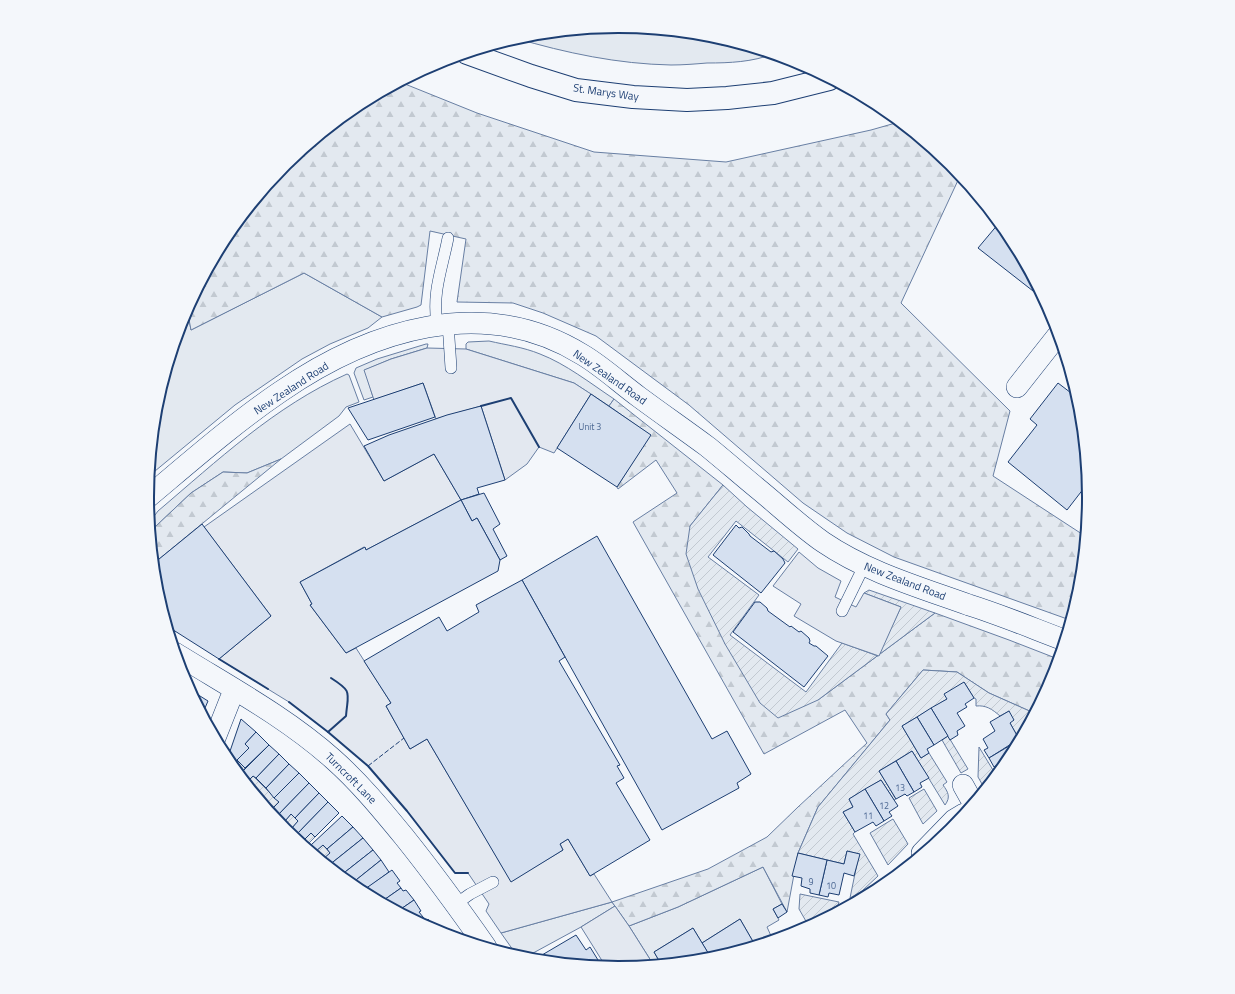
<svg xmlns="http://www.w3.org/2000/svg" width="1235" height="994" viewBox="0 0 1235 994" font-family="'Titillium Web',sans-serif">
  <defs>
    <pattern id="forest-firs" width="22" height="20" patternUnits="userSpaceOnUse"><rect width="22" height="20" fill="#e3e9f0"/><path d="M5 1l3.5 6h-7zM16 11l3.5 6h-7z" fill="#c2c9d1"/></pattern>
    <pattern id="garden-furrows" width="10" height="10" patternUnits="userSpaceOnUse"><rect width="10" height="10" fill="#e3e9f0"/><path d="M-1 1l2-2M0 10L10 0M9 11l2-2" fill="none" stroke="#c2c9d1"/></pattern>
  </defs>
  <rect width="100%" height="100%" fill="#f4f7fb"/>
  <g fill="#e3e9f0" stroke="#687fa3">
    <path d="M618,26L710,35L714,36L721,45L730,41L773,54C752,62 730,63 707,63C695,64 683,65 671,65C618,64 566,53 515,38L530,35L541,40L550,33Z"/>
    <polygon points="304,273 382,317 368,328 330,344 302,359 235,405 149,476 156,405 182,317 187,309 191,330"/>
    <path d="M489,341C506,345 523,347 540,354C566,364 590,383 614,399L609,406L574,383L466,349V344L468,342Z"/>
    <polygon points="426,344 428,344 427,348 391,359 365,370 373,397 364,400 354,373 356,368 377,359"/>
    <path d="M347,374L349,375L359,402L346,407L339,416L281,459L247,473L223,472L191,493L155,527L150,534L149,523L158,511C217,461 275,406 347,374Z"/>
    <polygon points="763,867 782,904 773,909 779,920 767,927 772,938 766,942 755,945 740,919 702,943 693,928 654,952 661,964 653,964 629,926 678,907"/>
    <polygon points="612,902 615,906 581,927 524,958 518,957 501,933"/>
  </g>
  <g fill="url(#forest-firs)" stroke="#687fa3">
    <polygon points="400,82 477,113 594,152 726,162 871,130 899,122 951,164 960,176 901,303 1010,411 993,476 1085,536 1079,589 1070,620 894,557 847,533 803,503 689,405 596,336 543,313 513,303 457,302 466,239 430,231 421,305 417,307 382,317 304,273 191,330 187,309 226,235 285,164 356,105"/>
    <polygon points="614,399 723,485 690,526 725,644 818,700 935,613 1009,640 1058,659 1053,677 1034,713 989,693 957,672 923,670 886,714 890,720 818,807 798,853 787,912 763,867 678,907 629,926 612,902 708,869 767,837 798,807 867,743 845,710 764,754 633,522 677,493 656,460 618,489 617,487 650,435 609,406"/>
    <polygon points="281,459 153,564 150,534 155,527 191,493 223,472 247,473"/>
  </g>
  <g fill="url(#garden-furrows)" stroke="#687fa3">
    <polygon points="723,485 747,507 798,549 788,562 736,521 708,557 759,595 730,635 806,692 842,643 878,656 901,607 864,593 869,590 935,613 818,700 778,718 760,703 725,644 698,589 686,554 690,526"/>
    <path d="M923,670L957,672L989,693L1034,713L1019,739L1010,723L1009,711L1000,716C992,709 986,705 976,706V699L974,698L964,682L947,699L902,726L921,758L929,753L947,782L943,785C948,792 951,797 945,805L912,751L879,771L896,799L894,800L881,780L849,799L853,807L843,812L855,832L853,834L878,876L862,891L850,898L859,854L847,851L844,864L798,853L818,807L890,720L886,714Z"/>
    <polygon points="948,736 968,769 961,773 942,740"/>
    <polygon points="979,747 996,775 982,784 978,777"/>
    <polygon points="237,760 245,768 239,775 232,766"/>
    <polygon points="253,776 279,802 272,809 285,821 291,814 298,821 292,828 304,840 311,833 315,837 305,847 284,830 244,780 246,783"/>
    <polygon points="924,789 937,811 923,824 909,798"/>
    <polygon points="893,819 908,844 888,865 870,833"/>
    <polygon points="311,845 316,851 323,845 330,853 328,866 307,849"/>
    <polygon points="800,894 839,902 838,905 807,923 799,909"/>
  </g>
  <g fill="#e3e8f0" stroke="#687fa3">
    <polygon points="427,348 466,349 574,383 591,394 554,453 539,447 527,464 505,480 481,406 436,419 423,383 374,400 364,370 391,359"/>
    <polygon points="350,424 384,481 434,454 461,500 366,550 364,547 300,582 312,604 310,605 346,653 356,648 391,703 386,706 410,749 427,739 511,881 563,850 560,844 568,839 590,876 594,874 612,902 501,933 486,911 489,904 468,873 455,873 407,811 368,766 328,732 289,702 219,659 271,616 204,527"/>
    <polygon points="799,552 818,568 841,581 835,597 856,607 864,593 901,607 879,656 836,641 794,616 801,604 773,586"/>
    <polygon points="615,906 629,926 653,964 617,968 606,967 581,927"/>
  </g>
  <g fill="#d5e0f0" stroke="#1d3f73">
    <polygon points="999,223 1009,236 1042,298 978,248"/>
    <polygon points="423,383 435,417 368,440 348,408"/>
    <polygon points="1058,383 1075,396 1076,394 1079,405 1088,491 1084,488 1067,510 1008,462 1037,425 1030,419"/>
    <polygon points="591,394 651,435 617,487 557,448"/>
    <polygon points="481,406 505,480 477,488 479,494 461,500 434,454 384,481 364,446 389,435 447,415"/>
    <polygon points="484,493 500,524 493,529 507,556 500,560 477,518 472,521 461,500"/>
    <polygon points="461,500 472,521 477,518 500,560 498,571 346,653 310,605 312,604 300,582 365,547 366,550"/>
    <polygon points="202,524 271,616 219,659 167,626 156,589 153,564"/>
    <polygon points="736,525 739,528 742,527 749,534 750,536 771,552 774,551 783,559 785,563 761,593 713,555"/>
    <polygon points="597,536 712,739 727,731 751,774 737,783 739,788 662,830 522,580"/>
    <polygon points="522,580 565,657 559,661 620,765 617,766 624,778 616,783 650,840 590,876 568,839 560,844 563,850 511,882 427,739 410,749 386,706 391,703 364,661 439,617 447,631 479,612 476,605"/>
    <polygon points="755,602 760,602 767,608 768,611 790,627 791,626 799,632 801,631 809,638 810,641 809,643 814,646 816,646 828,656 804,687 733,632"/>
    <polygon points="964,682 974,698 965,704 967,707 957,713 965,726 957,731 958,735 950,740 931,708 947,699 944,694"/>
    <polygon points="192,691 208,701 202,715 191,693"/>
    <polygon points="931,708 948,736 934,745 917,717"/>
    <polygon points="1009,711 1014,720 1010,723 1019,739 989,758 984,750 988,748 983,739 995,731 990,722"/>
    <polygon points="917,717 934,745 927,749 929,753 921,758 902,726"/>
    <polygon points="241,719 256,732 245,744 249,748 232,766 227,760"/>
    <polygon points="256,732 269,745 245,768 237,760 249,748 245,744"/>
    <polygon points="1019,740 1009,759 1000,770 997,765 994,767 989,758"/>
    <polygon points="269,745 279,754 256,778 253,776 246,783 239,775"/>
    <polygon points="912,751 929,778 920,783 922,787 914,792 896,761"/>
    <polygon points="279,754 289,764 266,788 256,778"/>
    <polygon points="896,761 914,792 907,796 905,794 896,799 879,771"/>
    <polygon points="289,764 299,773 274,798 266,788"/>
    <polygon points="299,773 309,783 278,815 272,809 279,802 274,798"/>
    <polygon points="881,780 898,806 889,812 892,816 884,821 865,789"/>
    <polygon points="309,783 319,793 295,818 291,814 285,821 278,815"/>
    <polygon points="865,789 884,821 876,826 873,822 855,832 843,812 853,807 849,799"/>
    <polygon points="319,793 328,802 298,833 292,828 298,821 295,818"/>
    <polygon points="328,802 339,813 315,837 311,833 304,840 298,833"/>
    <polygon points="342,816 353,827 327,849 323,845 316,851 311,845"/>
    <polygon points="353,827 363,838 328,866 323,859 330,853 327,849"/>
    <polygon points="363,838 373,850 340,876 329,867 328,866"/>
    <polygon points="373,850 381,860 351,884 340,876"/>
    <polygon points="847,851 860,854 854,876 844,873 839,895 829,893 828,897 819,895 827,860 844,864"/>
    <polygon points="798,853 827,860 819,895 810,893 810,889 801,886 802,878 792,876"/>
    <polygon points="381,860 389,872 362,892 359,888 357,889 351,884"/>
    <polygon points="392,870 400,881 397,883 401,888 381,902 371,897 365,889"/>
    <polygon points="401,888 403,891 406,890 414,900 398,911 381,902"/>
    <polygon points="414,900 421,911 419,912 423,917 417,921 398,911"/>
    <polygon points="782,904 787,912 778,918 773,909"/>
    <polygon points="423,917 426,921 428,919 434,929 433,930 417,921"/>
    <polygon points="740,919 755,945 711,958 702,943"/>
    <polygon points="693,928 710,956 705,959 661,964 654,952"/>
    <polygon points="576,935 586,950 590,947 598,960 594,963 595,966 546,961 542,955"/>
  </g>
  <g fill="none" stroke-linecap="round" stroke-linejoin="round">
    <g stroke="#1d3f73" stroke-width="12">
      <g id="lane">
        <polyline points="448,323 451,368"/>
        <path d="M437,324C432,292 442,269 448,238"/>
        <polyline points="842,611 864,566"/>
        <polyline points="456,904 470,894 493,882"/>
      </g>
    </g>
    <g stroke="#1d3f73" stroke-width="22">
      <g id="street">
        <polyline points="1017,387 1058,335"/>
        <path d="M147,498C190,462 233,424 280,392C370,330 483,293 583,355C603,367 620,383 639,397C662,414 685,430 708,447C724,460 740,474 757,488C778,505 800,526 823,542C867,572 919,587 969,605C1001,615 1032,628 1064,640"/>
        <path d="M175,653C228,686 286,717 333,759C360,783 382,810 405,838C433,873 460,910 486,947"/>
        <polyline points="215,738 230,700 235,690"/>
        <polyline points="963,785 973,803"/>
        <polyline points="922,853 954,820 964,814"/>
      </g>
    </g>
    <g stroke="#1d3f73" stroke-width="24">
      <polyline id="primary" points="467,53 531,76 576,90 633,97 687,100 727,98 773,93 829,79"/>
    </g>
    <use href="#lane" stroke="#f4f7fb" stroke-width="11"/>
    <use href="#street" stroke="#f4f7fb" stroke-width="21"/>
    <use href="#primary" stroke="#f4f7fb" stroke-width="22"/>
    <polyline stroke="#1d3f73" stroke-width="1" stroke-dasharray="5 2" stroke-linecap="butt" points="368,766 404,738"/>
    <g stroke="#1d3f73" stroke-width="2">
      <polyline points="481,406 511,398 539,447"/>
      <polyline points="219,659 268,689"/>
      <polyline points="289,702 328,732 368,766 407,811 455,873 468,873"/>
      <path d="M328,732L346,716C348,692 353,692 331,678"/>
    </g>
  </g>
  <g text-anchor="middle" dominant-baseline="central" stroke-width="3" stroke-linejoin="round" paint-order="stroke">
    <g font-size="9" fill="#4b6792">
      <text x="590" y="426">Unit 3</text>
      <text x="900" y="787">13</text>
      <text x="884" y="805">12</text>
      <text x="868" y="815">11</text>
      <text x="811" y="881">9</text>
      <text x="831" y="885">10</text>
    </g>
    <g font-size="11" fill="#1d3f73" stroke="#f4f7fb">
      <text transform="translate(606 92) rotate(8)">St. Marys Way</text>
      <text transform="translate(610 377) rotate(35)">New Zealand Road</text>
      <text transform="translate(291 388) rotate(-33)">New Zealand Road</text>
      <text transform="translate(905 581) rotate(21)">New Zealand Road</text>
      <text transform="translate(351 778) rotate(45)">Turncroft Lane</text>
    </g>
  </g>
  <path d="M0 0H1235V994H0ZM154 497a464 464 0 1 1 928 0a464 464 0 1 1-928 0Z" fill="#f4f7fb" fill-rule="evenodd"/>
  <path fill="none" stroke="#1d3f73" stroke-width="2" d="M154 497a464 464 0 1 1 928 0a464 464 0 1 1-928 0Z"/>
</svg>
